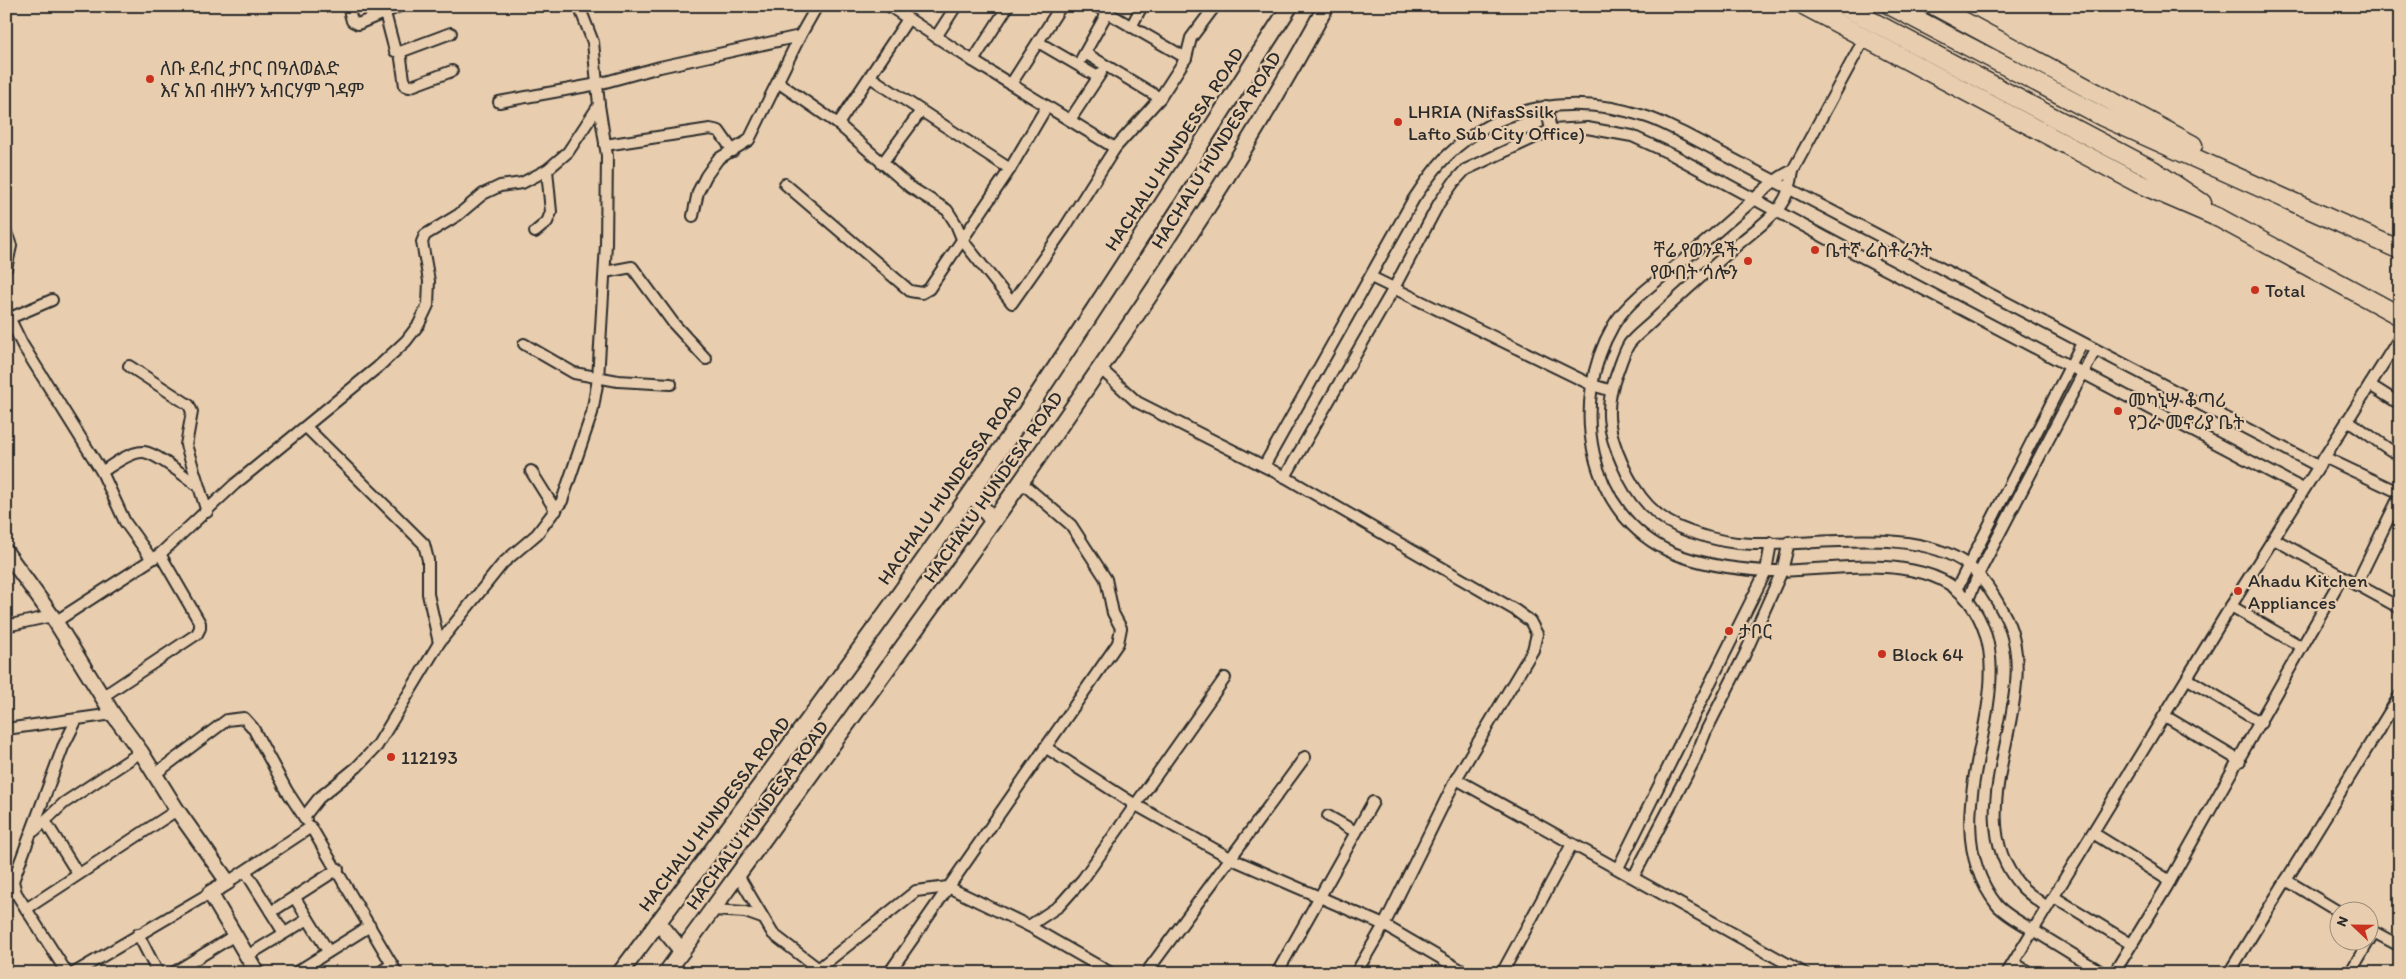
<svg xmlns="http://www.w3.org/2000/svg" width="2406" height="979" viewBox="0 0 2406 979" font-family="Itim,'Noto Sans Ethiopic',sans-serif">
  <rect width="100%" height="100%" fill="#e8ceaf"/>
  <filter id="ink" filterUnits="userSpaceOnUse"><feTurbulence type="fractalNoise" baseFrequency=".02" numOctaves="2"/><feDisplacementMap in="SourceGraphic" scale="10" xChannelSelector="R" yChannelSelector="G"/><feConvolveMatrix kernelMatrix="1 2 1 2 8 2 1 2 1" color-interpolation-filters="sRGB"/></filter>
  <g filter="url(#ink)">
    <g fill="none" stroke-linecap="round" stroke-linejoin="round">
      <g stroke="#2b2b2b" stroke-width="14">
        <g id="street">
          <polyline points="348,6 352,21 358,24 400,6"/>
          <polyline points="889,6 973,61 1115,148"/>
          <polyline points="1096,6 1186,58"/>
          <polyline points="385,13 395,51 400,52 451,33"/>
          <polyline points="1131,27 1142,6"/>
          <polyline points="936,37 956,6"/>
          <path d="M1864,39L1793,170C1789,208 1769,218 1742,241C1712,267 1682,293 1653,321C1646,328 1635,336 1629,344C1623,354 1620,366 1616,376C1604,408 1608,432 1622,463C1636,496 1656,521 1691,532C1711,539 1732,544 1753,544C1815,546 1917,525 1969,566C1983,577 1995,597 2003,612C2051,695 1952,809 2021,886C2028,894 2039,901 2047,907"/>
          <polyline points="1038,42 1098,77"/>
          <polyline points="400,52 405,86 409,87 452,71"/>
          <polyline points="1085,53 1160,98"/>
          <polyline points="1082,58 1107,13"/>
          <polyline points="973,61 1008,6"/>
          <polyline points="870,77 1010,169"/>
          <polyline points="779,83 838,124 910,187 947,210 956,224 963,241 1012,303 1064,229 1115,148 1160,98 1186,58 1191,38 1215,6"/>
          <polyline points="1011,84 1061,6"/>
          <polyline points="499,102 598,84 660,67 800,36"/>
          <polyline points="1546,106 1551,130"/>
          <polyline points="1070,120 1101,73"/>
          <polyline points="838,124 908,19"/>
          <polyline points="605,145 710,129 719,131 733,151"/>
          <polyline points="882,164 921,111"/>
          <path d="M1793,170C1776,178 1766,188 1753,200C1734,217 1715,233 1696,250C1671,271 1628,299 1613,326C1569,402 1586,515 1673,553C1702,565 1734,569 1765,571C1823,573 1927,547 1969,602C2035,688 1922,808 1997,905C2006,915 2021,923 2033,930C2056,944 2079,958 2103,973"/>
          <polyline points="785,184 910,291 922,293 929,289 1010,169 1047,106"/>
          <polyline points="693,216 698,192 706,176 718,159 749,140 800,36 817,6"/>
          <polyline points="6,232 11,246 6,269"/>
          <polyline points="535,232 547,222 551,212 547,170"/>
          <polyline points="605,272 632,267 674,324 706,359"/>
          <polyline points="1371,277 1592,385 1609,390"/>
          <polyline points="6,311 22,344 102,472"/>
          <polyline points="10,318 52,300"/>
          <polyline points="524,344 574,373 618,381 671,384"/>
          <polyline points="129,366 189,405 192,412 186,445 207,512"/>
          <polyline points="1101,369 1137,402 1285,477 1515,610 1530,621 1537,634 1533,650 1456,779 1384,925 1356,973"/>
          <polyline points="2370,385 2400,404"/>
          <path d="M2347,420C2366,431 2380,445 2400,456"/>
          <polyline points="306,427 424,544 428,560 428,594 439,643"/>
          <polyline points="2326,458 2400,493"/>
          <path d="M1264,466L1413,200C1424,184 1434,168 1448,155C1502,103 1575,94 1644,116C1658,120 1670,127 1683,133L2318,466"/>
          <polyline points="531,471 556,511"/>
          <polyline points="1285,477 1394,288 1439,203 1454,182 1465,170 1551,130 1587,128 1632,136 1673,155 1828,239 2303,489"/>
          <polyline points="2274,539 2400,608"/>
          <path d="M151,558L125,522L102,472C112,465 131,451 144,452C158,454 184,476 197,485"/>
          <polyline points="2356,585 2400,495"/>
          <polyline points="1956,590 2082,343"/>
          <polyline points="1968,600 1978,575 2095,350"/>
          <polyline points="55,622 160,554 235,484 378,367 406,341 419,324 428,305 429,281 422,242 425,235 458,215 483,194 500,186 522,183 547,170 568,152 599,105"/>
          <polyline points="6,626 52,616"/>
          <polyline points="2302,647 2342,577"/>
          <polyline points="2188,679 2261,723"/>
          <polyline points="102,697 197,634 200,628 200,623 160,554"/>
          <polyline points="2165,716 2240,761"/>
          <polyline points="6,729 113,714"/>
          <polyline points="1045,747 1134,804 1232,859 1384,925 1466,973"/>
          <polyline points="155,774 227,720 244,718 253,728 287,791 306,820"/>
          <polyline points="1456,779 1804,973"/>
          <polyline points="1328,816 1356,832"/>
          <polyline points="304,817 319,798 357,767 377,746 439,643 503,563 537,534 562,501 592,413 598,379 606,244 607,156 599,105 593,42 579,6"/>
          <polyline points="45,821 78,874"/>
          <polyline points="34,831 64,803 141,752"/>
          <polyline points="2093,833 2170,881"/>
          <polyline points="1618,868 1766,571 1771,543"/>
          <polyline points="246,872 284,933"/>
          <polyline points="738,875 773,934 824,973"/>
          <polyline points="1634,876 1694,761 1706,731 1744,656 1782,571 1789,542"/>
          <polyline points="2286,880 2339,912"/>
          <polyline points="228,882 311,827 397,973"/>
          <polyline points="2054,897 2131,944"/>
          <polyline points="295,898 328,951"/>
          <polyline points="26,909 177,810"/>
          <polyline points="713,910 745,912 762,918"/>
          <polyline points="271,912 338,869"/>
          <polyline points="1029,926 1059,906 1083,879 1225,678"/>
          <polyline points="2370,930 2400,946"/>
          <polyline points="138,934 158,973"/>
          <polyline points="247,956 308,919"/>
          <polyline points="2014,963 2030,973"/>
          <polyline points="67,973 16,893 13,881 63,747 77,719"/>
          <polyline points="74,973 210,893"/>
          <polyline points="173,973 235,935"/>
          <polyline points="295,973 370,926"/>
          <polyline points="379,973 392,964"/>
          <polyline points="813,973 916,891 948,887 1029,926 1111,973"/>
          <polyline points="889,973 1118,643 1121,628 1113,613 1106,579 1071,525 1021,482"/>
          <polyline points="1146,973 1305,757"/>
          <polyline points="1277,973 1373,802"/>
          <polyline points="1502,973 1572,844"/>
          <polyline points="2007,973 2231,606 2400,337"/>
          <polyline points="2114,973 2166,888 2302,647 2231,606"/>
          <polyline points="2229,973 2400,695"/>
          <polyline points="2350,973 2374,932"/>
        </g>
      </g>
      <g stroke="#2b2b2b" stroke-width="18">
        <polyline id="secondary" points="6,552 52,616 113,714 141,752 177,810 228,882 210,893 257,973"/>
      </g>
      <g stroke="#2b2b2b" stroke-width="19">
        <g id="primary">
          <polyline points="971,493 993,521"/>
          <polyline points="658,922 682,951"/>
          <path d="M620,973C740,814 859,654 972,491C1082,332 1185,168 1290,6"/>
          <path d="M666,973C784,811 902,650 1018,486C1127,331 1236,174 1326,6"/>
        </g>
      </g>
      <g stroke="#2b2b2b" stroke-width="21">
        <g id="highway">
          <polyline points="1805,6 2138,183 2219,218 2400,316"/>
          <polyline points="1843,6 2153,170 2202,203"/>
          <polyline points="1891,6 2103,117 2400,250"/>
          <polyline points="1935,6 2193,145"/>
        </g>
      </g>
      <use href="#street" stroke="#e8ceaf" stroke-width="10"/>
      <use href="#secondary" stroke="#e8ceaf" stroke-width="14"/>
      <use href="#primary" stroke="#e8ceaf" stroke-width="15"/>
      <use href="#highway" stroke="#e8ceaf" stroke-width="18"/>
    </g>
  </g>
  <g fill="#c8321e" stroke="#e8ceaf" stroke-width="2">
    <circle cx="150" cy="79" r="5"/>
    <circle cx="1398" cy="122" r="5"/>
    <circle cx="1815" cy="250" r="5"/>
    <circle cx="1748" cy="261" r="5"/>
    <circle cx="2255" cy="290" r="5"/>
    <circle cx="2118" cy="411" r="5"/>
    <circle cx="2238" cy="591" r="5"/>
    <circle cx="1729" cy="631" r="5"/>
    <circle cx="1882" cy="654" r="5"/>
    <circle cx="391" cy="757" r="5"/>
  </g>
  <g text-anchor="middle" dominant-baseline="central" stroke-width="4.5" stroke-linejoin="round" paint-order="stroke">
    <g font-size="19" fill="#2b2b2b" stroke="#e8ceaf" text-anchor="start">
      <text x="160" y="68">ለቡ ደብረ ታቦር በዓለወልድ<tspan x="160" dy="22">እና አበ ብዙሃን አብርሃም ገዳም</tspan></text>
      <text x="1408" y="111">LHRIA (NifasSsilk<tspan x="1408" dy="22">Lafto Sub City Office)</tspan></text>
      <text x="1738" y="250" text-anchor="end">ቸሬ የወንዳች<tspan x="1738" dy="22">የውበት ሳሎን</tspan></text>
      <text x="1825" y="250">ቤተኛ ሬስቶራንት</text>
      <text x="2265" y="290">Total</text>
      <text x="2128" y="400">መካኒሣ ቆጣሪ<tspan x="2128" dy="22">የጋራ መኖሪያ ቤት</tspan></text>
      <text x="2248" y="580">Ahadu Kitchen<tspan x="2248" dy="22">Appliances</tspan></text>
      <text x="1739" y="631">ታቦር</text>
      <text x="1892" y="654">Block 64</text>
      <text x="401" y="757">112193</text>
    </g>
    <g font-size="19" fill="#2b2b2b" stroke="#e8ceaf">
      <text transform="translate(1174 149) rotate(-57)">HACHALU HUNDESSA ROAD</text>
      <text transform="translate(1216 150) rotate(-58)">HACHALU HUNDESA ROAD</text>
      <text transform="translate(950 485) rotate(-55)">HACHALU HUNDESSA ROAD</text>
      <text transform="translate(993 487) rotate(-55)">HACHALU HUNDESA ROAD</text>
      <text transform="translate(714 814) rotate(-53)">HACHALU HUNDESSA ROAD</text>
      <text transform="translate(757 815) rotate(-54)">HACHALU HUNDESA ROAD</text>
    </g>
  </g>
  <rect width="2406" height="979" fill="none" stroke="#e8ceaf" stroke-width="25"/>
  <rect x="12" y="12" width="2381" height="954" fill="none" stroke="#2b2b2b" stroke-width="2" filter="url(#ink)"/>
  <g transform="translate(2354 926) rotate(292)"><circle r="24" fill="#e8ceaf" stroke="#9c8d7a"/>
  <path d="M0-4L9 19L0 12L-9 19Z" fill="#c8321e"/>
  <text y="-8" font-size="14" font-weight="bold" text-anchor="middle" fill="#2b2b2b">N</text>
  </g>
</svg>
